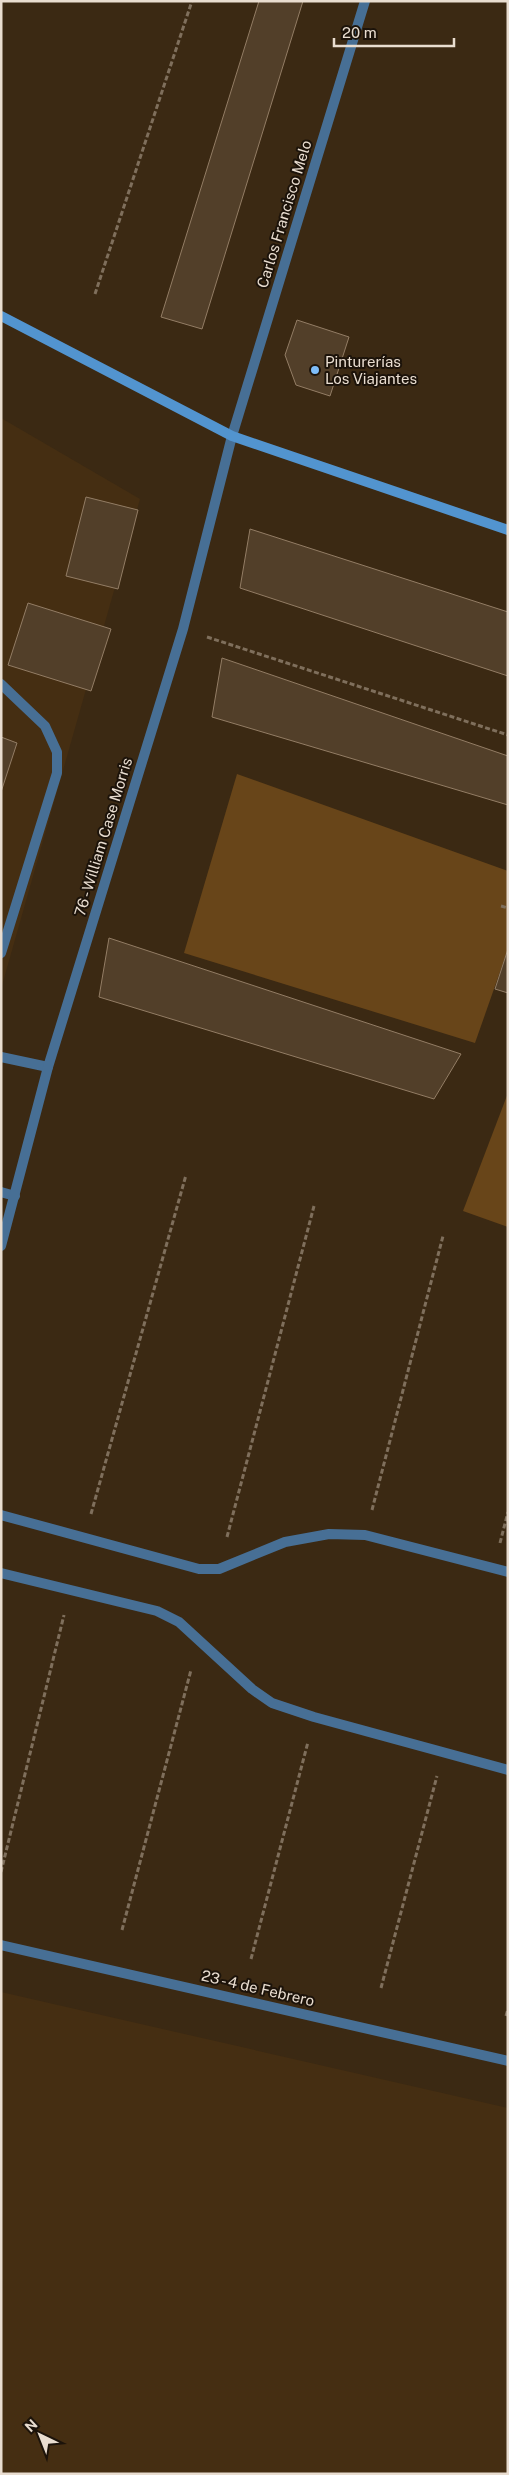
<svg xmlns="http://www.w3.org/2000/svg" width="509" height="2475" viewBox="0 0 509 2475" font-family="'Public Sans',sans-serif">
  <rect width="100%" height="100%" fill="#3b2913"/>
  <g fill="#452e12">
    <polygon points="1,418 140,499 1,989"/>
    <polygon points="1,1992 508,2108 508,2474 1,2474"/>
  </g>
  <g fill="#684519">
    <polygon points="237,774 508,871 508,949 475,1043 184,953"/>
    <polygon points="508,1093 508,1227 463,1211"/>
  </g>
  <g fill="#523f29" stroke="#937d65">
    <polygon points="259,1 303,1 202,329 161,317"/>
    <polygon points="297,320 349,337 330,396 296,385 285,355"/>
    <polygon points="86,497 138,510 118,589 66,576"/>
    <polygon points="250,529 508,612 508,676 240,588"/>
    <polygon points="28,603 111,629 91,691 8,665"/>
    <polygon points="222,658 508,756 508,805 212,717"/>
    <polygon points="1,737 17,743 1,792"/>
    <polygon points="109,938 461,1054 434,1099 99,997"/>
    <polygon points="508,949 508,993 495,989"/>
  </g>
  <g fill="none" stroke-linecap="round" stroke-linejoin="round">
    <g stroke="#7f6f5c" stroke-width="3" stroke-dasharray="5 2.5" stroke-linecap="butt">
      <polyline points="95,294 192,1"/>
      <polyline points="207,637 508,735"/>
      <polyline points="501,906 508,908"/>
      <polyline points="372,1510 443,1236"/>
      <polyline points="91,1514 186,1175"/>
      <polyline points="227,1537 314,1206"/>
      <polyline points="500,1543 508,1512"/>
      <polyline points="1,1872 64,1615"/>
      <polyline points="122,1930 191,1670"/>
      <polyline points="251,1959 308,1742"/>
      <polyline points="381,1988 437,1776"/>
      <polyline points="506,2016 508,2009"/>
    </g>
    <g stroke="#476f95" stroke-width="10">
      <polyline points="1,684 45,726 57,752 57,773 1,953"/>
      <polyline points="1,1057 48,1067"/>
    </g>
    <g stroke="#476f95" stroke-width="10">
      <polyline points="1,1192 15,1196"/>
      <polyline points="1,1246 48,1067 183,629 232,436"/>
      <polyline points="1,1515 199,1569 219,1569 285,1542 329,1534 365,1535 508,1572"/>
      <polyline points="1,1573 157,1611 179,1622 252,1689 272,1703 314,1717 508,1770"/>
      <polyline points="1,1945 508,2061"/>
    </g>
    <polyline stroke="#476f95" stroke-width="10" points="232,436 365,1"/>
    <polyline stroke="#5294cf" stroke-width="10" points="1,316 232,436 508,530"/>
  </g>
  <circle fill="#7ebdf9" stroke="#1c130a" stroke-width="2" cx="315" cy="370" r="5"/>
  <g text-anchor="middle" dominant-baseline="central" stroke-width="4" stroke-linejoin="round" paint-order="stroke">
    <g font-size="15" fill="#e9ddd0" stroke="#1c130a">
      <text transform="translate(284 214) rotate(-73)">Carlos Francisco Melo</text>
      <text transform="translate(103 837) rotate(-73)">76 - William Case Morris</text>
      <text transform="translate(258 1988) rotate(13)">23 - 4 de Febrero</text>
    </g>
    <g font-size="15" fill="#e9ddd0" stroke="#1c130a" text-anchor="start">
      <text x="325" y="361">Pinturerías<tspan x="325" dy="17">Los Viajantes</tspan></text>
    </g>
  </g>
  <rect width="509" height="2475" fill="none" stroke="#e9ddd0" stroke-width="5"/>
  <g transform="translate(40 2435) rotate(317)" stroke="#1c130a" stroke-width="4" paint-order="stroke">
  <path d="M0-4L9 19L0 12L-9 19Z" fill="#e9ddd0"/>
  <text y="-8" font-size="14" font-weight="bold" text-anchor="middle" fill="#e9ddd0">N</text>
  </g>
  <path d="M334 38v8h120v-8" fill="none" stroke="#e9ddd0" stroke-width="2.5"/>
  <text x="342" y="38" font-size="15" fill="#e9ddd0" stroke="#1c130a" stroke-width="4" paint-order="stroke">20 m</text>
</svg>
